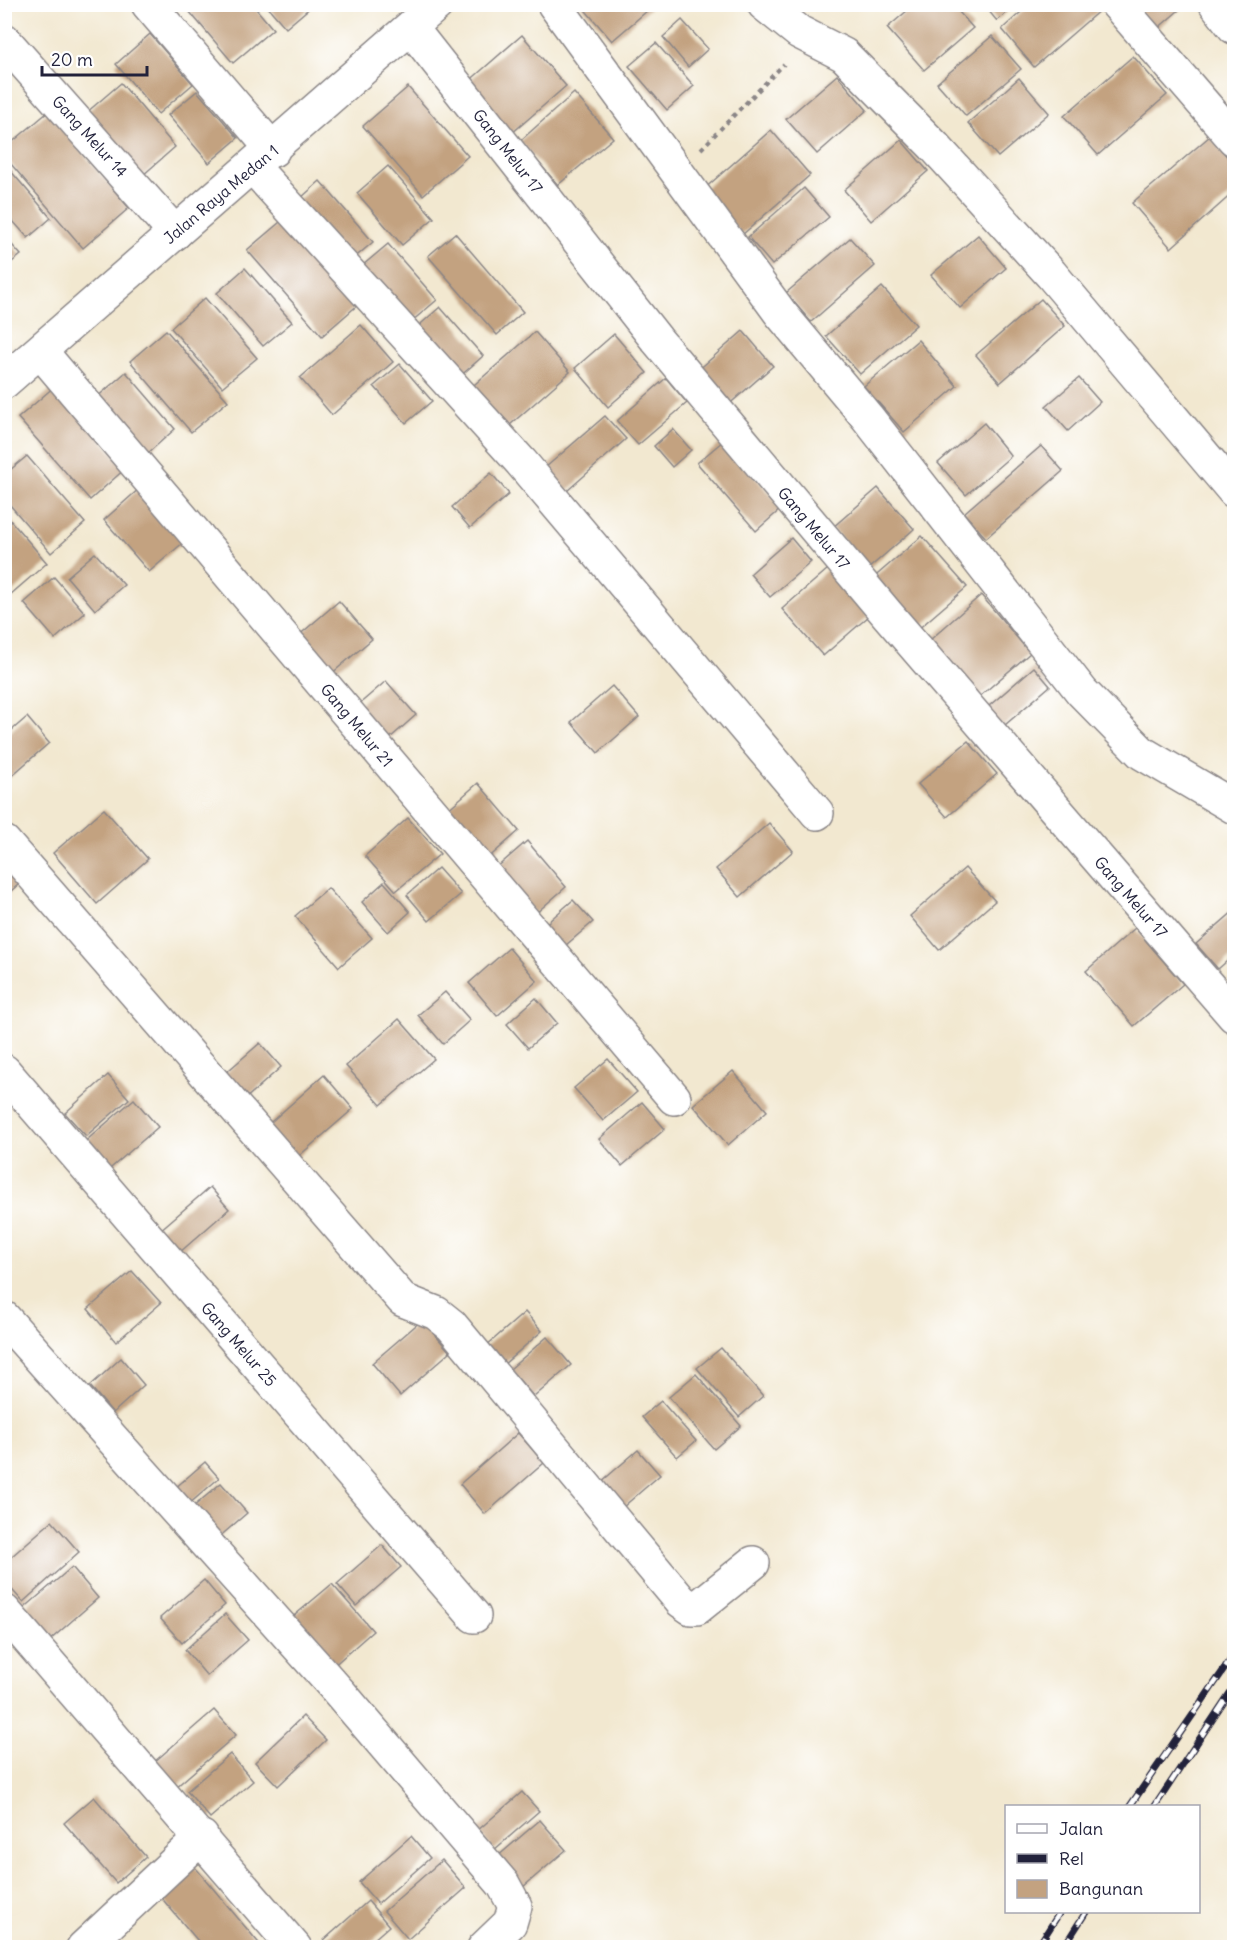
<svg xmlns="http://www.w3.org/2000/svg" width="1239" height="1952" viewBox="0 0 1239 1952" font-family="Delius,sans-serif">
  <rect width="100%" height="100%" fill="#fff"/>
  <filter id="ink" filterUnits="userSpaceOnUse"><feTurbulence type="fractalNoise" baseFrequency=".0167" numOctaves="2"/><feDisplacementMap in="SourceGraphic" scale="12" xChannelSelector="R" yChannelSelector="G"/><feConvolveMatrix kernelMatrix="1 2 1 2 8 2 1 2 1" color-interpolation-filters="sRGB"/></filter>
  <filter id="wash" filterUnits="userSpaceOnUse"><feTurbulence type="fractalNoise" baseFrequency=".008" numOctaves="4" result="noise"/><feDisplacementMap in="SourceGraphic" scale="24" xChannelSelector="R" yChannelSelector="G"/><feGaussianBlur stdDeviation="1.35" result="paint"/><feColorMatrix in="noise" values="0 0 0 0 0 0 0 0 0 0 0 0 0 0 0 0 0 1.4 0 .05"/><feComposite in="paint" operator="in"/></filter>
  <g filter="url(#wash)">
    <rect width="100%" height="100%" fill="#f2e8d0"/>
    <g id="blocks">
      <g fill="#c3a280">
        <polygon points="183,4 252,4 273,29 233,63"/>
        <polygon points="580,4 655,4 612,41"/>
        <polygon points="915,4 952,4 973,28 924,70 887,28"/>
        <polygon points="983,4 1016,4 997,21"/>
        <polygon points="1030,4 1095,4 1100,10 1034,67 1002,29"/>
        <polygon points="1133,4 1186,4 1156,30"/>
        <polygon points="266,5 313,5 286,28"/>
        <polygon points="682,20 708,49 688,67 663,37"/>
        <polygon points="150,34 193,84 158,114 116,64"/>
        <polygon points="522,35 566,86 511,134 467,83"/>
        <polygon points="992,36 1021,69 966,116 937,83"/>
        <polygon points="656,43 694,86 667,110 629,66"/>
        <polygon points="1133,56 1167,95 1098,155 1064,116"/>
        <polygon points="837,75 867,110 817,154 786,119"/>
        <polygon points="1019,78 1049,113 998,157 968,123"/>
        <polygon points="121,83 175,147 134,183 79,119"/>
        <polygon points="408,87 468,156 423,195 363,126"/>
        <polygon points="197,91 238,138 209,163 168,115"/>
        <polygon points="574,93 613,138 558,185 520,141"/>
        <polygon points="48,112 129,208 83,248 4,156 4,149"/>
        <polygon points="771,130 810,175 742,235 703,190"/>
        <polygon points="1210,136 1234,165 1234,192 1171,248 1132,203"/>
        <polygon points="901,140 928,171 871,221 844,190"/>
        <polygon points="388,166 434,218 402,245 357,193"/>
        <polygon points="9,169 51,218 28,238 4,211 4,173"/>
        <polygon points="320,181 373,242 345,266 292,206"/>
        <polygon points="804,188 829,217 772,265 748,237"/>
        <polygon points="286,217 360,303 322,336 247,250"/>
        <polygon points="455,233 523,312 497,335 428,256"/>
        <polygon points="978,235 1006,268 960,308 931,275"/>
        <polygon points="4,236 21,255 4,268"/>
        <polygon points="850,238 875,266 811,322 786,293"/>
        <polygon points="388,244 437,300 405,327 356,271"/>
        <polygon points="245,268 292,322 263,346 217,293"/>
        <polygon points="882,287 916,325 860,374 826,336"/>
        <polygon points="205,298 257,358 222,387 171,328"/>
        <polygon points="1041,299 1065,326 1000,383 976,355"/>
        <polygon points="440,307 483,356 457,379 414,330"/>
        <polygon points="361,325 393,362 332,415 300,378"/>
        <polygon points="166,330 228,401 191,432 130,361"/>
        <polygon points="743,331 773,366 726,407 696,372"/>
        <polygon points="535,332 570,372 502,432 467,391"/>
        <polygon points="614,334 647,373 608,407 575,368"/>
        <polygon points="918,340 957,386 904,432 864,386"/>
        <polygon points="400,364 432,401 406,423 374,386"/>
        <polygon points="126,372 175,429 138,462 88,405"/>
        <polygon points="666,378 687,403 638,445 617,421"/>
        <polygon points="1079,378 1100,402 1068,431 1046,406"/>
        <polygon points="55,386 126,468 90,500 18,418"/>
        <polygon points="605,416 626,439 559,498 538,474"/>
        <polygon points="984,423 1011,456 966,495 938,463"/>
        <polygon points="673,429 691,450 672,467 654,446"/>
        <polygon points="723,441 782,508 756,531 697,463"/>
        <polygon points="1041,446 1063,471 986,538 964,513"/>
        <polygon points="27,456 85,523 51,553 4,498 4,475"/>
        <polygon points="491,473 509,494 470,528 452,507"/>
        <polygon points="140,488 185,541 149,572 104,520"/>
        <polygon points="878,488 914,529 868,569 832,528"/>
        <polygon points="4,513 47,563 4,600"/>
        <polygon points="922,536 967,587 916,631 871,580"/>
        <polygon points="791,538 811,562 770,597 750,574"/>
        <polygon points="95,553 124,585 95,610 67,577"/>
        <polygon points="828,569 869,616 823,656 782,609"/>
        <polygon points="54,577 85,613 55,639 24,603"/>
        <polygon points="981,595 1030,653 971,704 922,647"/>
        <polygon points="339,601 372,639 323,681 290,643"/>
        <polygon points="1034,667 1050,686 998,731 982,712"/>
        <polygon points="386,681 416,715 380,747 350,712"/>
        <polygon points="612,686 639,717 598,753 571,722"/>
        <polygon points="27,717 49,743 9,778 4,772 4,737"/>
        <polygon points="968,741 997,774 947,817 918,784"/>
        <polygon points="478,783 519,831 486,860 445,812"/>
        <polygon points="104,809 148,859 97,904 53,853"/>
        <polygon points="408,818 440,854 396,891 365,856"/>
        <polygon points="769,823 793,851 740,897 716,869"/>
        <polygon points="527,841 566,887 535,914 495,869"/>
        <polygon points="4,868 19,884 4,897"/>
        <polygon points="438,868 461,894 429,921 407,895"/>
        <polygon points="965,868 995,901 939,950 910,916"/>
        <polygon points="384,882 410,912 388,932 362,902"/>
        <polygon points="328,888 372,938 339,967 295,916"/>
        <polygon points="573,900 593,922 559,951 540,929"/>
        <polygon points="1234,911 1234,955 1218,969 1196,944"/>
        <polygon points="1135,928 1183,984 1134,1026 1086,971"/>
        <polygon points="509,948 537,981 497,1016 469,983"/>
        <polygon points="445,992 470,1020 443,1044 418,1015"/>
        <polygon points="536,998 557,1023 528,1048 507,1024"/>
        <polygon points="399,1019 434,1059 381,1105 346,1066"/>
        <polygon points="260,1043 281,1067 243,1101 222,1076"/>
        <polygon points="608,1059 637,1092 603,1121 574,1088"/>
        <polygon points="733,1071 767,1111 728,1145 693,1105"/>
        <polygon points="108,1075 129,1099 86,1136 65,1113"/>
        <polygon points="324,1075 353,1109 292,1162 263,1129"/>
        <polygon points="134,1099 158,1127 104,1174 80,1146"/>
        <polygon points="642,1102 665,1129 622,1166 599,1139"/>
        <polygon points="210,1187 229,1209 179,1253 159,1231"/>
        <polygon points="132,1271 161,1303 116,1342 88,1309"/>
        <polygon points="525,1312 542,1331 495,1372 478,1353"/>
        <polygon points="422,1320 450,1352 400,1396 372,1363"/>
        <polygon points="547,1337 571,1365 534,1397 510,1369"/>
        <polygon points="721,1348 763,1396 739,1417 697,1368"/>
        <polygon points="121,1358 144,1385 113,1413 90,1386"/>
        <polygon points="696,1374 741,1426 714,1449 669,1397"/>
        <polygon points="661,1401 696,1441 677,1457 642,1417"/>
        <polygon points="518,1433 544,1463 485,1514 460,1484"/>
        <polygon points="638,1450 660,1475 615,1514 593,1489"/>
        <polygon points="205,1462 219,1478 180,1512 166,1496"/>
        <polygon points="221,1483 247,1513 210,1545 184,1515"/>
        <polygon points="52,1521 79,1552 23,1602 4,1581 4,1563"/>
        <polygon points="382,1545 401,1567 356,1606 337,1584"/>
        <polygon points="72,1567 98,1598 49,1641 22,1610"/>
        <polygon points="204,1580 225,1605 182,1643 160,1618"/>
        <polygon points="332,1584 373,1631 331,1668 289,1620"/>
        <polygon points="225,1614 248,1640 207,1676 185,1650"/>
        <polygon points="214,1710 236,1735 175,1788 153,1763"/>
        <polygon points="303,1716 326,1740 278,1786 255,1762"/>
        <polygon points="230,1754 253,1781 210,1818 187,1791"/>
        <polygon points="522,1792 539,1811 494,1850 477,1831"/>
        <polygon points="94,1797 146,1857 116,1883 64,1823"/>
        <polygon points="540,1820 566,1850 523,1887 497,1857"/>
        <polygon points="411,1836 430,1858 378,1904 359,1882"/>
        <polygon points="442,1860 466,1888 408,1939 384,1911"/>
        <polygon points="194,1866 263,1948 204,1948 159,1895"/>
        <polygon points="368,1901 389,1926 364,1948 315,1948"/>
      </g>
    </g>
  </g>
  <g filter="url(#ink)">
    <use href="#blocks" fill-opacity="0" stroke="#8a8586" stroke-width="1.5"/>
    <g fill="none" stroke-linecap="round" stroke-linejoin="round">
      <g stroke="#8a8586" stroke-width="36">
        <g id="minor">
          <polyline points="148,4 273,150"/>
          <polyline points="554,4 781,314 867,417 1082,692 1142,753 1234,807"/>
          <polyline points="764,4 799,32 844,55 934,146 1051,274 1234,491"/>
          <polyline points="1117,4 1234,139"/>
          <polyline points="1216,4 1234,27"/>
          <polyline points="411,28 657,340 887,614 1234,1016"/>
          <polyline points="4,40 175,233"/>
          <polyline points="253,167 521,462 817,813"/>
          <polyline points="41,352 674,1098"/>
          <polyline points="4,382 437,4"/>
          <polyline points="4,842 403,1300 436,1313 451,1325 681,1601 691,1608 697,1608 753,1563"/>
          <polyline points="4,1071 474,1616"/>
          <polyline points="4,1318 340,1693 503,1884 515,1906 510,1923 484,1948"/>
          <polyline points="4,1611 295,1948"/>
          <polyline points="83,1948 202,1837"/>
        </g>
      </g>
      <polyline stroke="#8a8586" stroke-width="4" stroke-dasharray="4.5 4.5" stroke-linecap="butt" points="701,149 784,64"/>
      <use href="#minor" stroke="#fff" stroke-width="33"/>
      <g stroke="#22223b" stroke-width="7">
        <g id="rail">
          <polyline points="1130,1806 1234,1655"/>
          <polyline points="1155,1806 1234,1687"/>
          <polyline points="1037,1948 1060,1912"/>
          <polyline points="1063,1948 1086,1912"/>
        </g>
      </g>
      <use href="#rail" stroke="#fff" stroke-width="4.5" stroke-dasharray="14" stroke-linecap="butt"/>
    </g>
  </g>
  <g text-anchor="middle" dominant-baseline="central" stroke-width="4.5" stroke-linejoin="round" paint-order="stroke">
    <g font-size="16" fill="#22223b" stroke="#fff">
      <text transform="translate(90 136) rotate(48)">Gang Melur 14</text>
      <text transform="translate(508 151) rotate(52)">Gang Melur 17</text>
      <text transform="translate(221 194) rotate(-40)">Jalan Raya Medan 1</text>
      <text transform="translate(814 528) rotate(50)">Gang Melur 17</text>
      <text transform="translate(357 725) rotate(50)">Gang Melur 21</text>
      <text transform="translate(1131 897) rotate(49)">Gang Melur 17</text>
      <text transform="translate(239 1344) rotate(49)">Gang Melur 25</text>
    </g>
  </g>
  <rect width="1239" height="1952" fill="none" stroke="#fff" stroke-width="24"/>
  <rect x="1005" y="1805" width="195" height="108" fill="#ffffff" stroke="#a7a7b1" stroke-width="1.5"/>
  <rect x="1017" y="1824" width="30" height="9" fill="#ffffff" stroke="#a7a7b1" stroke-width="1.5"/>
  <text x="1059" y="1835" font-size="18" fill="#22223b">Jalan</text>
  <rect x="1017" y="1854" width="30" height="9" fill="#22223b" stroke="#a7a7b1" stroke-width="1.5"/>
  <text x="1059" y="1865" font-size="18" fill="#22223b">Rel</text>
  <rect x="1017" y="1880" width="30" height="18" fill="#c3a280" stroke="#a7a7b1" stroke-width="1.5"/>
  <text x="1059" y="1895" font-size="18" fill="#22223b">Bangunan</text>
  <path d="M42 66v9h105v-9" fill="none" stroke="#22223b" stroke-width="3"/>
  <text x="51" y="66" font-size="18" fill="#22223b" stroke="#ffffff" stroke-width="4.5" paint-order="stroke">20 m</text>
</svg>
